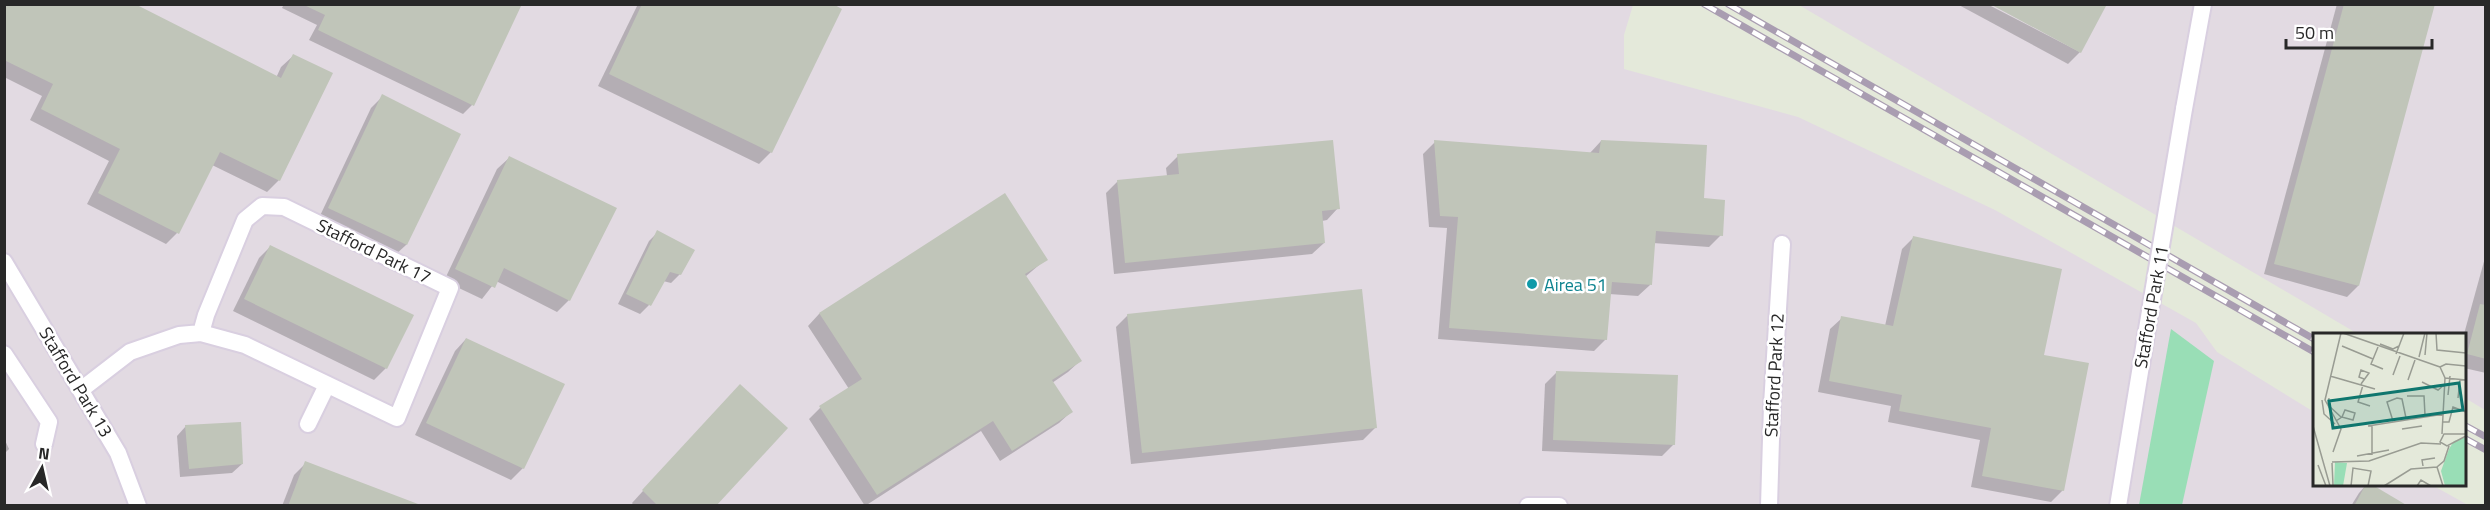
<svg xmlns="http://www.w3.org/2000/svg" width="2490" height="510" viewBox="0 0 2490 510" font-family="'Titillium Web',sans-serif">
  <rect width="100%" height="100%" fill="#e4e9da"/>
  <g fill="#e2dae2">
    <polygon points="4,5 1633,5 1624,35 1624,69 1798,117 1995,210 2196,323 2217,352 2314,412 2314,484 2432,485 2468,505 5,505"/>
    <polygon points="1799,5 2485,5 2485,410 2465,398 2464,334 2358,334"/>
  </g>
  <polygon fill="#99deb6" points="2171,329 2214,361 2182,505 2139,505"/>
  <g fill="#0003">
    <polygon points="4,4 276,78 281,67 293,56 331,74 279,180 267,192 212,165 177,233 166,244 87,204 109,161 30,120 42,96 4,77"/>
    <polygon points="284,4 521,4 472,105 463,114 309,40 317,25 282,8"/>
    <polygon points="638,4 829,4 771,152 759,164 598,86"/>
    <polygon points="1957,4 1987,4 2080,52 2068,64"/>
    <polygon points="2337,4 2433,4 2358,286 2347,297 2264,274"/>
    <polygon points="383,96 459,134 406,245 394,256 318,220 371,108"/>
    <polygon points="1601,141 1702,200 1721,235 1709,247 1653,243 1650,285 1638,296 1609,294 1606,339 1594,351 1438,339 1447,228 1429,227 1423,154 1435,142 1590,153"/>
    <polygon points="1178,156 1338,208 1327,220 1322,221 1324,243 1312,254 1114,274 1106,193 1118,181 1167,176 1166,168"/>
    <polygon points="509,158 569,300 557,312 496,281 482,299 444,281 497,169"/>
    <polygon points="1004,195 1046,259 1025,277 1080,361 1068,372 1052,383 1071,412 1059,423 1000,461 981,431 865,506 809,419 820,408 849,389 808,326 819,314"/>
    <polygon points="658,232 680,274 671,283 663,281 649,305 640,314 618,304 649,241"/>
    <polygon points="1913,238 2042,356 2063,490 2051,502 1971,487 1980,440 1888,422 1891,406 1818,392 1830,329 1842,318 1885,326 1902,249"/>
    <polygon points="270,247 386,368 374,380 233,311 259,258"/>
    <polygon points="2486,254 2486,373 2464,368 2464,334"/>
    <polygon points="1128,315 1375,428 1363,440 1131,464 1116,327"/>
    <polygon points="466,339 563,385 523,468 511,480 415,435 455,351"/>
    <polygon points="1557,372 1674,444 1662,456 1542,451 1545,384"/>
    <polygon points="728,398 714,506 634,506 632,503"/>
    <polygon points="186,426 242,464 232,473 180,477 177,436"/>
    <polygon points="4,438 9,449 4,454"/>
    <polygon points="306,463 417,506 282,506 294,475"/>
    <polygon points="2367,484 2405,506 2351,506 2359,493"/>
  </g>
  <g fill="#c0c5b9">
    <polygon points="4,4 135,4 281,78 293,54 333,73 280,181 220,152 179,234 98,193 120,149 41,109 53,84 4,60"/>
    <polygon points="302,4 522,4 474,106 318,30 325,15"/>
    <polygon points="642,4 833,4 842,9 772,153 609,74"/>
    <polygon points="1990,4 2107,4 2081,53"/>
    <polygon points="2344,4 2435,4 2359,286 2274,264"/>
    <polygon points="382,94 461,134 407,245 328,208"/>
    <polygon points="1333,140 1340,209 1322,211 1325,243 1125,263 1117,180 1179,174 1177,154"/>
    <polygon points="1434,140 1599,153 1601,140 1707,145 1704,198 1725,200 1723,236 1656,231 1652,285 1612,282 1607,340 1449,328 1458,217 1440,216"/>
    <polygon points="509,156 617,208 570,301 504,268 495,288 455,269"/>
    <polygon points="1005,193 1048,260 1025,274 1082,361 1052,380 1073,412 1012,451 993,421 877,495 819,406 862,379 819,313"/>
    <polygon points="657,230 695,250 681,275 670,272 651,306 626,294"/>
    <polygon points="1913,236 2062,269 2044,355 2089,363 2064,491 1982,476 1991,428 1899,411 1902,395 1829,381 1841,316 1893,326"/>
    <polygon points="270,245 414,315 387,369 244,299"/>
    <polygon points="1362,289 1377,428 1142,453 1127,314"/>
    <polygon points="2480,304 2486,305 2486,359 2467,354"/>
    <polygon points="466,338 565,384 524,469 426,423"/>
    <polygon points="1556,371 1678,375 1675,445 1553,440"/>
    <polygon points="740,384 788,428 716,506 658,506 642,490"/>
    <polygon points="241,422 243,464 189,469 185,425"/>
    <polygon points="305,461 418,504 418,506 288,506"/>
    <polygon points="2366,484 2371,484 2408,506 2354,506"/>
  </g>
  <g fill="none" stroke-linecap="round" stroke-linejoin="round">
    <g stroke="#d9cfe0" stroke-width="20">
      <g id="minor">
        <polyline points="2184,109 2203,4"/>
        <polyline points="4,262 118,453 138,506"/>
        <polyline points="4,354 49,422 44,444"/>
        <polyline points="82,389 130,352 179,335 201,333 245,345 397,418 450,288 284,207 262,206 245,220 206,315 201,333"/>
        <polyline points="308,424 327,385"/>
        <polyline points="1528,506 1559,506"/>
        <polyline points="1769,506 1772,405 1782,244"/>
        <polyline points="2118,506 2148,323"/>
      </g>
    </g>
    <use href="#minor" stroke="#fff" stroke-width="16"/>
    <g stroke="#a99db1" stroke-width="7">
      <g id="rail">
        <polyline points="1704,4 2314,352"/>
        <polyline points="1728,4 2314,339"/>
        <polyline points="2464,425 2486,437"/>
        <polyline points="2464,438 2486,450"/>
      </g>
    </g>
    <use href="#rail" stroke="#fff" stroke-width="4.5" stroke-dasharray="14" stroke-linecap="butt"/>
    <g stroke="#d9cfe0" stroke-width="20" stroke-linecap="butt">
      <polyline id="minor-bridge" points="2148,323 2184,109"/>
    </g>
    <use href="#minor-bridge" stroke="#fff" stroke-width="16"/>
  </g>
  <circle fill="#0f9aa8" stroke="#fff" stroke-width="2" cx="1532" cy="284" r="6"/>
  <g text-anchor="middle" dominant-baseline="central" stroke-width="5" stroke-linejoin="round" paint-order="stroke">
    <g font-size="18" fill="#282828" stroke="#fff">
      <text transform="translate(374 251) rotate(26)">Stafford Park 17</text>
      <text transform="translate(2151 307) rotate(-80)">Stafford Park 11</text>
      <text transform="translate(1774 375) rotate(-87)">Stafford Park 12</text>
      <text transform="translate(76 382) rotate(59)">Stafford Park 13</text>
    </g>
    <g font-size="18" fill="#0d838f" stroke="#fff" text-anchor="start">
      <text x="1544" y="284">Airea 51</text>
    </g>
  </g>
  <g transform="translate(2313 333)">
    <rect width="153" height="153" fill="#e4e9da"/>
    <path d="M153,104V149L151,153H132L128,138L136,116L141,108ZM22,129L34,130L30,153H21Z" fill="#99deb6"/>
    <path fill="none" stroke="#999c93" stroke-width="1.5" d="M30,0L127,34M123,0L124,17L153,20M67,11L80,16L86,13M29,13L60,26M65,14L58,31L70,36M83,21L91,0M112,22L114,0M106,24L112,0M127,34L132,45L129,101M127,34L133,31L153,33M80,42L87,23M17,43L62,56M132,45L153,47M95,47L102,27M109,49L125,57L131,52M48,51L56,40L48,37L46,44L51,46M50,52L45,69L57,73M135,62L137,43M94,63H111L112,82M16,65L15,72L28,84M145,65L147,47M9,67L11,81L22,91M23,88L29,84L40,87L42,80L32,77L29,84M80,88L74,69L84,65L89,66L93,85M130,89H136L140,74L153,79M0,93L17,153M55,93L131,81M89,96L109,93M153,101H131L127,109L134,113L153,103M20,119L28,96L12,67L28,0M59,122V93M44,123L76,117M19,129L56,128L108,110L128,111M19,130L20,152M5,132L13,153M110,133L109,127L122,125M38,153L40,135L58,138L55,153M71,153L98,136L124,134M104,153L108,147L118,153M130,153L124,134L131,128L136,113"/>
    <path fill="#0f766e" fill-opacity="0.15" stroke="#0f766e" stroke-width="3" d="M146,50L150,77L20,95L16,68Z"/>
    <rect width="153" height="153" fill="none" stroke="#282828" stroke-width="3"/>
  </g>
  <rect width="2490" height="510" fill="none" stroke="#282828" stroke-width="12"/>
  <g transform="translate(42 468) rotate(8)" stroke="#ffffff" stroke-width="4.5" paint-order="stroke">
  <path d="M0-4.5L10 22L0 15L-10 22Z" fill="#282828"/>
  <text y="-9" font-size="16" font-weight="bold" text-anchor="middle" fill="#282828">N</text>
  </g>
  <path d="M2286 39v9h146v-9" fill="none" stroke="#282828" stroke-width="3"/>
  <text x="2295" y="39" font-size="18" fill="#282828" stroke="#ffffff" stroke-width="4.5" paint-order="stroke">50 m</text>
</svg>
